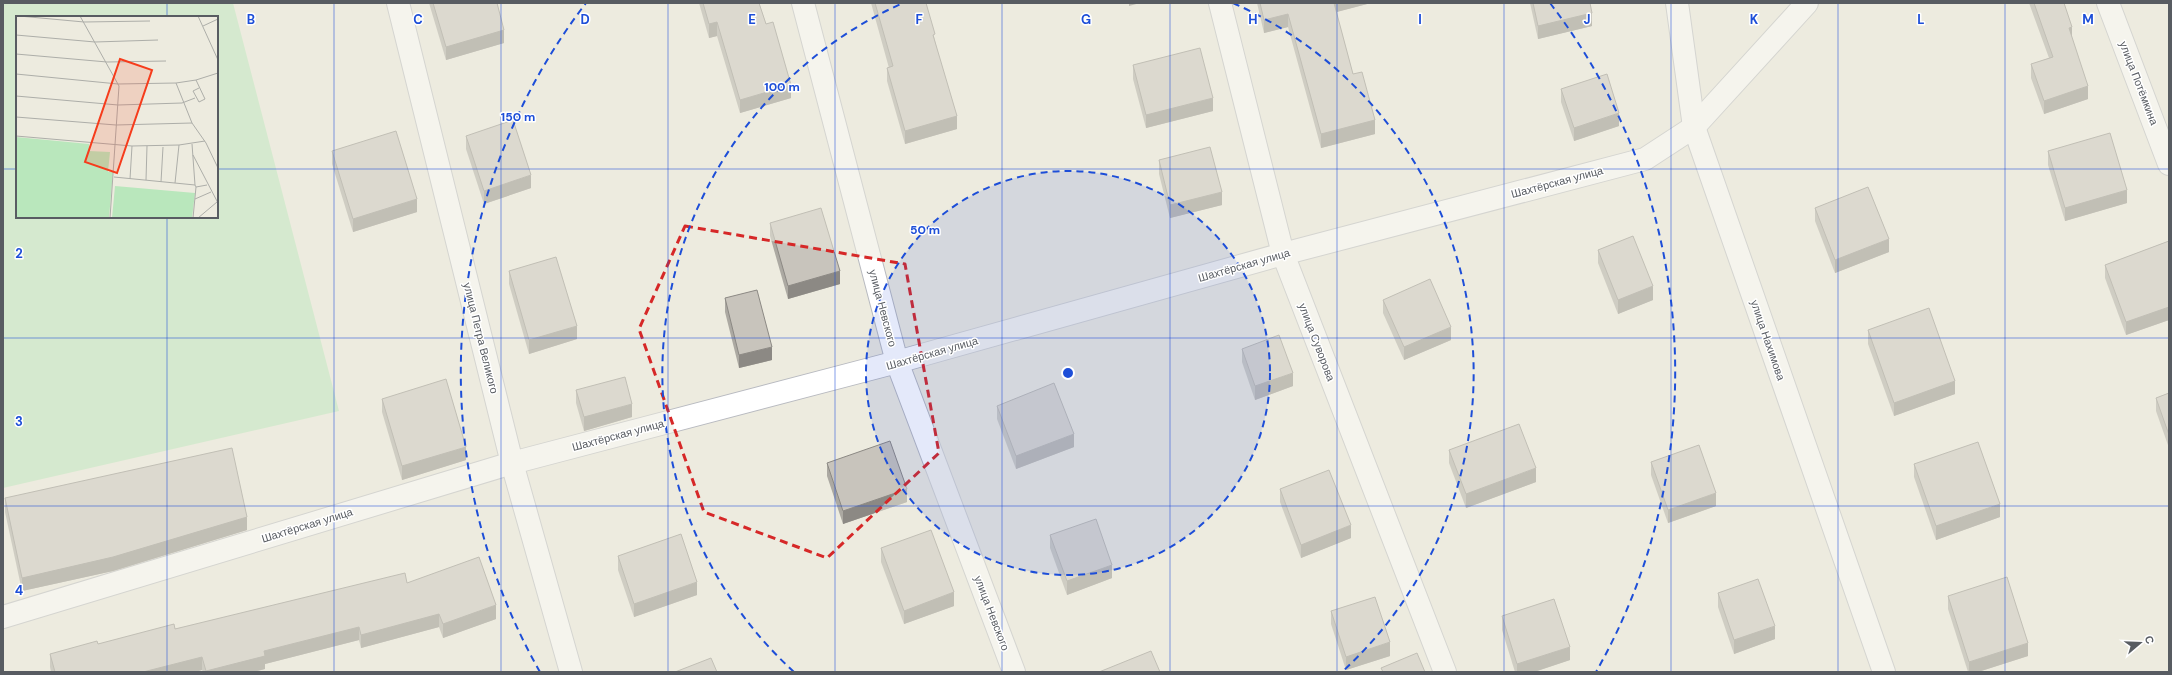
<svg xmlns="http://www.w3.org/2000/svg" width="2172" height="675" viewBox="0 0 2172 675" font-family="'DM Sans',sans-serif">
  <rect width="100%" height="100%" fill="#edebdf"/>
  <path fill="#b9e7bc" fill-rule="evenodd" d="M3,3H233L339,411L3,488ZM17,17H217V217H17Z"/>
  <g fill="none" stroke-linecap="round" stroke-linejoin="round">
    <g stroke="#b8bac0" stroke-width="24">
      <g id="minor">
        <polyline points="398,3 512,463 571,672"/>
        <polyline points="803,3 897,362 1014,672"/>
        <polyline points="1220,3 1283,254 1445,672"/>
        <polyline points="1677,3 1694,127 1884,672"/>
        <polyline points="2108,3 2169,164"/>
        <polyline points="3,617 512,463 897,362 1283,254 1645,159 1694,127 1807,3"/>
      </g>
    </g>
    <use href="#minor" stroke="#fff" stroke-width="22"/>
  </g>
  <g fill="#aca9a2">
    <polygon points="429,3 497,3 504,43 446,60"/>
    <polygon points="699,3 759,3 766,24 791,98 740,113 717,36 709,38"/>
    <polygon points="871,3 926,3 935,41 957,129 905,144 887,81 887,68 889,68"/>
    <polygon points="1257,3 1371,3 1336,12 1353,74 1375,134 1321,148 1288,27 1264,33"/>
    <polygon points="1530,3 1590,3 1592,26 1538,39"/>
    <polygon points="2029,3 2064,3 2072,38 2088,99 2044,114 2031,78 2031,64 2049,58"/>
    <polygon points="1133,65 1213,111 1146,128 1133,79"/>
    <polygon points="1561,89 1619,126 1574,141 1561,102"/>
    <polygon points="466,136 531,188 484,204 466,149"/>
    <polygon points="332,151 417,212 353,232 332,164"/>
    <polygon points="2048,151 2127,203 2065,221 2048,165"/>
    <polygon points="1159,160 1222,205 1170,218 1159,174"/>
    <polygon points="1815,208 1889,252 1835,273 1815,221"/>
    <polygon points="770,223 840,284 788,299 770,236"/>
    <polygon points="2169,241 2169,320 2126,335 2105,278 2105,265"/>
    <polygon points="1598,250 1653,300 1618,314 1598,263"/>
    <polygon points="509,271 577,339 529,354 509,284"/>
    <polygon points="725,298 772,360 739,368 725,312"/>
    <polygon points="1383,300 1451,340 1404,360 1383,313"/>
    <polygon points="1868,330 1955,394 1894,416 1868,344"/>
    <polygon points="1242,349 1293,386 1255,400 1242,362"/>
    <polygon points="576,390 632,417 584,431 576,403"/>
    <polygon points="2169,393 2169,448 2156,411 2156,398"/>
    <polygon points="382,399 466,460 402,480 382,412"/>
    <polygon points="997,406 1074,447 1016,469 997,419"/>
    <polygon points="1449,450 1536,482 1466,508 1449,463"/>
    <polygon points="1651,462 1716,506 1668,523 1651,475"/>
    <polygon points="827,463 907,502 843,524 827,476"/>
    <polygon points="1914,464 2000,517 1936,540 1914,477"/>
    <polygon points="1280,489 1351,538 1301,558 1280,502"/>
    <polygon points="5,498 247,530 113,571 22,591 5,512"/>
    <polygon points="1050,535 1112,578 1067,595 1050,548"/>
    <polygon points="881,548 954,606 904,624 881,562"/>
    <polygon points="618,556 697,595 634,617 618,570"/>
    <polygon points="407,583 496,619 443,638 439,627 361,648 359,640 265,664 265,669 253,672 203,672 202,670 195,672 51,672 50,667 50,654 98,644"/>
    <polygon points="1718,593 1775,639 1734,654 1718,607"/>
    <polygon points="1948,596 2028,656 1978,672 1968,672 1948,609"/>
    <polygon points="1331,611 1390,656 1346,670 1331,624"/>
    <polygon points="1502,616 1570,660 1534,672 1515,672 1502,630"/>
  </g>
  <g fill="#8c8984">
    <polygon points="1129,3 1140,3 1129,6"/>
    <polygon points="1333,3 1371,3 1333,13"/>
    <polygon points="1592,13 1592,26 1538,39 1538,26"/>
    <polygon points="1288,14 1288,27 1264,33 1264,20"/>
    <polygon points="717,22 717,36 709,38 709,24"/>
    <polygon points="2072,27 2072,41 2069,28"/>
    <polygon points="504,30 504,43 446,60 446,47"/>
    <polygon points="791,85 791,98 740,113 740,100"/>
    <polygon points="2088,86 2088,99 2044,114 2044,101"/>
    <polygon points="1213,98 1213,111 1146,128 1146,115"/>
    <polygon points="1619,113 1619,126 1574,141 1574,128"/>
    <polygon points="957,116 957,129 905,144 905,131"/>
    <polygon points="1375,120 1375,134 1321,148 1321,134"/>
    <polygon points="531,175 531,188 484,204 484,191"/>
    <polygon points="2127,190 2127,203 2065,221 2065,208"/>
    <polygon points="1222,192 1222,205 1170,218 1170,205"/>
    <polygon points="417,199 417,212 353,232 353,219"/>
    <polygon points="1889,239 1889,252 1835,273 1835,260"/>
    <polygon points="840,271 840,284 788,299 788,286"/>
    <polygon points="1653,286 1653,300 1618,314 1618,300"/>
    <polygon points="2169,307 2169,320 2126,335 2126,322"/>
    <polygon points="577,326 577,339 529,354 529,340"/>
    <polygon points="1451,327 1451,340 1404,360 1404,347"/>
    <polygon points="772,347 772,360 739,368 739,355"/>
    <polygon points="1293,373 1293,386 1255,400 1255,386"/>
    <polygon points="1955,381 1955,394 1894,416 1894,403"/>
    <polygon points="632,404 632,417 584,431 584,417"/>
    <polygon points="1074,434 1074,447 1016,469 1016,456"/>
    <polygon points="466,447 466,460 402,480 402,466"/>
    <polygon points="1536,468 1536,482 1466,508 1466,494"/>
    <polygon points="907,489 907,502 843,524 843,511"/>
    <polygon points="1716,493 1716,506 1668,523 1668,510"/>
    <polygon points="2000,504 2000,517 1936,540 1936,526"/>
    <polygon points="247,517 247,530 113,571 22,591 22,578"/>
    <polygon points="1351,525 1351,538 1301,558 1301,545"/>
    <polygon points="1112,565 1112,578 1067,595 1067,581"/>
    <polygon points="697,582 697,595 634,617 634,604"/>
    <polygon points="954,592 954,606 904,624 904,611"/>
    <polygon points="496,605 496,619 443,638 443,624"/>
    <polygon points="439,614 439,627 361,648 361,635"/>
    <polygon points="1775,626 1775,639 1734,654 1734,640"/>
    <polygon points="359,627 359,640 265,664 265,669 253,672 206,672 206,671 264,651"/>
    <polygon points="1390,642 1390,656 1346,670 1346,657"/>
    <polygon points="2028,643 2028,656 1978,672 1969,672 1969,662"/>
    <polygon points="1570,647 1570,660 1534,672 1517,672 1517,664"/>
    <polygon points="202,657 202,670 195,672 143,672"/>
  </g>
  <g fill="#c8c4bc" stroke="#8c8984">
    <polygon points="433,3 497,3 504,30 446,47"/>
    <polygon points="703,3 759,3 766,24 773,22 791,85 740,100 717,22 709,24"/>
    <polygon points="875,3 926,3 935,34 933,35 957,116 905,131 887,68 893,66"/>
    <polygon points="1260,3 1334,3 1353,74 1362,72 1375,120 1321,134 1288,14 1264,20"/>
    <polygon points="1533,3 1590,3 1592,13 1538,26"/>
    <polygon points="2034,3 2064,3 2072,27 2069,28 2088,86 2044,101 2031,64 2053,57"/>
    <polygon points="1200,48 1213,98 1146,115 1133,65"/>
    <polygon points="1607,74 1619,113 1574,128 1561,89"/>
    <polygon points="513,120 531,175 484,191 466,136"/>
    <polygon points="396,131 417,199 353,219 332,151"/>
    <polygon points="2110,133 2127,190 2065,208 2048,151"/>
    <polygon points="1210,147 1222,192 1170,205 1159,160"/>
    <polygon points="1868,187 1889,239 1835,260 1815,208"/>
    <polygon points="821,208 840,271 788,286 770,223"/>
    <polygon points="1633,236 1653,286 1618,300 1598,250"/>
    <polygon points="2169,241 2169,307 2126,322 2105,265"/>
    <polygon points="556,257 577,326 529,340 509,271"/>
    <polygon points="1430,279 1451,327 1404,347 1383,300"/>
    <polygon points="757,290 772,347 739,355 725,298"/>
    <polygon points="1929,308 1955,381 1894,403 1868,330"/>
    <polygon points="1279,335 1293,373 1255,386 1242,349"/>
    <polygon points="625,377 632,404 584,417 576,390"/>
    <polygon points="446,379 466,447 402,466 382,399"/>
    <polygon points="1054,383 1074,434 1016,456 997,406"/>
    <polygon points="2169,393 2169,435 2156,398"/>
    <polygon points="1519,424 1536,468 1466,494 1449,450"/>
    <polygon points="890,441 907,489 843,511 827,463"/>
    <polygon points="1978,442 2000,504 1936,526 1914,464"/>
    <polygon points="1699,445 1716,493 1668,510 1651,462"/>
    <polygon points="232,448 247,517 113,557 22,578 5,498"/>
    <polygon points="1329,470 1351,525 1301,545 1280,489"/>
    <polygon points="1096,519 1112,565 1067,581 1050,535"/>
    <polygon points="931,530 954,592 904,611 881,548"/>
    <polygon points="681,534 697,582 634,604 618,556"/>
    <polygon points="479,557 496,605 443,624 439,614 361,635 359,627 264,651 265,656 206,671 202,657 143,672 55,672 50,654 97,641 98,644 174,624 175,629 405,573 407,583"/>
    <polygon points="2007,577 2028,643 1969,662 1948,596"/>
    <polygon points="1758,579 1775,626 1734,640 1718,593"/>
    <polygon points="1375,597 1390,642 1346,657 1331,611"/>
    <polygon points="1554,599 1570,647 1517,664 1502,616"/>
    <polygon points="1151,651 1160,672 1099,672"/>
    <polygon points="1417,653 1425,672 1383,672 1381,668"/>
    <polygon points="711,658 717,672 675,672"/>
  </g>
  <path d="M0 0H2172V675H0ZM685,226L905,264L939,453L827,558L704,512L639,329Z" fill="#edebdf" fill-opacity=".55" fill-rule="evenodd"/>
  <path fill="none" stroke="#d62828" stroke-width="3" stroke-dasharray="8 5" stroke-linejoin="round" d="M685,226L905,264L939,453L827,558L704,512L639,329Z"/>
  <path fill="none" stroke="#1d4ed8" stroke-width="1" stroke-opacity="0.55" d="M167,3V17M334,3V672M501,3V672M668,3V672M835,3V672M1002,3V672M1170,3V672M1337,3V672M1504,3V672M1671,3V672M1838,3V672M2005,3V672M3,169H17M217,169H2169M167,217V672M3,338H2169M3,506H2169"/>
  <circle cx="1068" cy="373" r="202" fill="#1d4ed8" fill-opacity=".12"/>
  <g fill="none" stroke="#1d4ed8" stroke-width="2" stroke-dasharray="7 5">
    <circle cx="1068" cy="373" r="202"/>
    <path d="M794 672A405 405 0 0 1 903 3M1233 3A405 405 0 0 1 1342 672"/>
    <path d="M540 672A607 607 0 0 1 586 3M1550 3A607 607 0 0 1 1596 672"/>
  </g>
  <g text-anchor="middle" dominant-baseline="central" stroke-width="3" stroke-linejoin="round" paint-order="stroke">
    <g font-size="11" fill="#585c62" stroke="#fff">
      <text transform="translate(2139 83) rotate(69)">улица Потёмкина</text>
      <text transform="translate(1557 182) rotate(-15)">Шахтёрская улица</text>
      <text transform="translate(1244 265) rotate(-16)">Шахтёрская улица</text>
      <text transform="translate(883 308) rotate(75)">улица Невского</text>
      <text transform="translate(481 338) rotate(76)">улица Петра Великого</text>
      <text transform="translate(1768 340) rotate(71)">улица Нахимова</text>
      <text transform="translate(1317 342) rotate(69)">улица Суворова</text>
      <text transform="translate(932 353) rotate(-16)">Шахтёрская улица</text>
      <text transform="translate(618 435) rotate(-15)">Шахтёрская улица</text>
      <text transform="translate(307 525) rotate(-17)">Шахтёрская улица</text>
      <text transform="translate(992 613) rotate(69)">улица Невского</text>
    </g>
  </g>
  <g transform="translate(16 16)">
    <rect width="202" height="202" fill="#edebdf"/>
    <path d="M0,121L73,128V135L94,136L92,156H97L93,202H0ZM99,170L179,177L176,202H96Z" fill="#b9e7bc"/>
    <path fill="none" stroke="#adaea9" stroke-width="1" d="M3,0L68,6L134,5M64,0L103,70L94,202M182,0L202,44M187,10L202,3M0,19L79,26L142,24M0,38L91,46L150,45M0,58L102,68L160,67L180,64L202,57M180,64L189,83L183,86L177,75L183,72M160,67L176,107L190,127L202,152M0,80L102,89L166,87L179,82M0,101L100,109L176,107M0,120L116,130L163,129L189,125M176,128L179,169M177,139L202,187M98,161L179,169L180,171L191,169M114,163L116,130M130,164L131,130M145,166L147,131M159,167L163,129M179,183L195,176M177,202L180,171M182,202L201,186"/>
    <path fill="#f63c1c" fill-opacity="0.15" stroke="#f63c1c" stroke-width="2" d="M104,43L136,54L101,157L69,146Z"/>
    <rect width="202" height="202" fill="none" stroke="#585c62" stroke-width="2"/>
  </g>
  <g font-size="13" text-anchor="middle" font-weight="bold" fill="#1d4ed8" stroke="#fff" stroke-width="3" stroke-linejoin="round" paint-order="stroke">
    <text x="251" y="24">B</text>
    <text x="418" y="24">C</text>
    <text x="585" y="24">D</text>
    <text x="752" y="24">E</text>
    <text x="919" y="24">F</text>
    <text x="1086" y="24">G</text>
    <text x="1253" y="24">H</text>
    <text x="1420" y="24">I</text>
    <text x="1587" y="24">J</text>
    <text x="1754" y="24">K</text>
    <text x="1921" y="24">L</text>
    <text x="2088" y="24">M</text>
    <text x="19" y="258">2</text>
    <text x="19" y="426">3</text>
    <text x="19" y="595">4</text>
  </g>
  <circle cx="1068" cy="373" r="6" fill="#1d4ed8" stroke="#fff" stroke-width="2"/>
  <g font-size="12" text-anchor="middle" font-weight="bold" fill="#1d4ed8" stroke="#fff" stroke-width="3" stroke-linejoin="round" paint-order="stroke">
    <text x="782" y="91">100 m</text>
    <text x="518" y="121">150 m</text>
    <text x="925" y="234">50 m</text>
  </g>
  <rect width="2172" height="675" fill="none" stroke="#585c62" stroke-width="8"/>
  <g transform="translate(2140 643) rotate(71)" stroke="#ffffff" stroke-width="3" paint-order="stroke">
  <path d="M0-3L7 15L0 10L-7 15Z" fill="#585c62"/>
  <text y="-6" font-size="11" font-weight="bold" text-anchor="middle" fill="#585c62">С</text>
  </g>
</svg>
